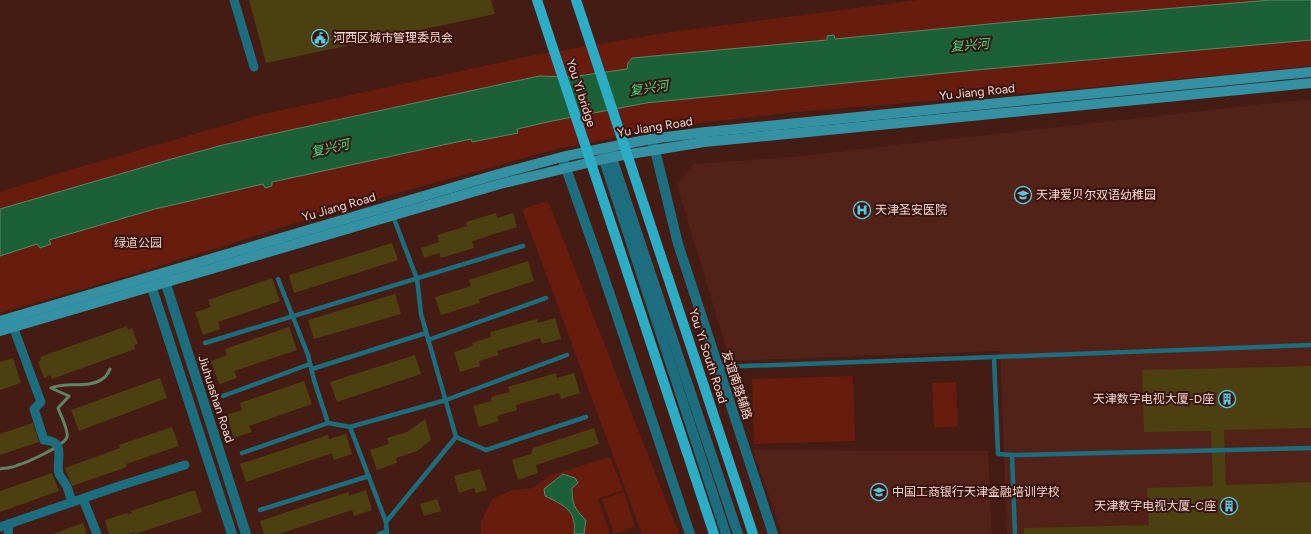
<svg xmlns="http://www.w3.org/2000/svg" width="1311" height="534" viewBox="0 0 1311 534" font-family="Figtree,'Noto Sans SC',sans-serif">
  <rect width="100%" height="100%" fill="#441c13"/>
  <g fill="#522117">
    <polygon points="1311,99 1311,534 1007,534 1000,351 730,361 677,185 693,164 792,157 923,142"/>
    <polygon points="753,450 988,451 992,534 782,534"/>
  </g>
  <g fill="#671c0d">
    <polygon points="917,0 1271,0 1030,20 834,39 834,35 827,36 827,40 628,63 628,69 571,77 539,76 277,133 223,145 0,209 0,192 56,174 260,115 530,56 671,32"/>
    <polygon points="1311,40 1311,66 1120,85 797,112 684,125 557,149 344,208 141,272 0,313 0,256 38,243 40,248 50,244 48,241 155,209 264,183 272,186 271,182 471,139 472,142 518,133 517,129 552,121 646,103 976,70"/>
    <polygon points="548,201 679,534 642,534 522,209"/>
    <polygon points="853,376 855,441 754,444 752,379"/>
    <polygon points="956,382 958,426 934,428 932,383"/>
    <polygon points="610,457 623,490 598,499 610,534 481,534 481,522 492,499 512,490 533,488 551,475"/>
    <polygon points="624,492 635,527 614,534 602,499"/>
  </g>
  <g fill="#1c6037" stroke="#5d8566">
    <polygon points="1271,0 1311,0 1311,40 976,70 646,103 552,121 517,129 518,133 472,142 471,139 272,182 272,186 265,188 263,184 155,209 49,240 51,244 40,248 37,244 0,256 0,209 168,160 223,145 277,133 539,76 571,77 627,69 628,63 632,58 827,40 827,36 834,35 835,39 1030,20"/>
    <path d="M563,474L575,478L578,483L572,488C572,503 574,509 586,520L584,534H574C577,510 563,505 545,496L544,489Z"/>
  </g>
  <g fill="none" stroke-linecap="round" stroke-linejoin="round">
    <path stroke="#5d8566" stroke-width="3" d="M0,469C6,468 13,468 18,465C28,462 64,446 67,437C69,431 60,414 58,408L69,396L51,388C67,381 90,390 105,377C107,375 109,371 110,369"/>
  </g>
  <g fill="#4c4011">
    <polygon points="249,0 491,0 495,14 266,63"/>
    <polygon points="496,213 497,218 513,213 517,227 472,241 474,248 441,258 439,253 424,258 421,248 439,242 437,235 467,226 466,222"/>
    <polygon points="392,243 398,260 294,293 289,275"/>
    <polygon points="528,261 534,281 479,299 480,303 441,315 435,297 471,286 469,280"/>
    <polygon points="272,278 280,301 218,322 220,329 203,335 195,312 211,307 208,300"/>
    <polygon points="395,294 401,314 314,339 308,320"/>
    <polygon points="555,318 561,339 542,344 540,338 497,351 499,355 479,361 480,366 460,372 454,352 473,346 472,343 491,337 490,332 537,319 538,323"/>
    <polygon points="127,326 128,330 132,328 138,344 134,345 135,349 52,379 50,375 44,378 38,362 41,360 40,357"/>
    <polygon points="289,327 297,350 234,371 237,378 219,384 211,361 227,355 225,349"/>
    <polygon points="415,355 421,374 337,402 330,382"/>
    <polygon points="13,358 21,383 0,390 0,362"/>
    <polygon points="1311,366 1311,428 1224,430 1226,485 1311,482 1311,534 1024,534 1024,528 1149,525 1147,488 1213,486 1211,431 1144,432 1142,370"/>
    <polygon points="556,373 557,378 574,373 580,393 561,399 559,393 516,405 517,410 497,416 499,421 479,427 473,406 492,401 491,397 510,392 508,387"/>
    <polygon points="160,378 167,398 79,431 71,410"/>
    <polygon points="304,381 312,404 249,426 252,432 234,438 226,415 242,410 240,403"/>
    <polygon points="425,419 431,440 417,451 396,458 397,463 377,470 370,450 389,444 387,438 407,432"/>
    <polygon points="33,423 39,442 0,455 0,434"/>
    <polygon points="172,427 179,446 126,464 127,467 72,486 65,468 120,448 119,445"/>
    <polygon points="594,428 599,444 536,465 538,473 518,480 512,460 531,454 533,448"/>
    <polygon points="346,434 352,454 334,460 332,453 246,482 240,464 328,435 329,439"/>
    <polygon points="480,469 487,490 476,493 474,488 459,493 454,476"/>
    <polygon points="52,473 59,491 0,512 0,491"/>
    <polygon points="195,490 202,512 135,534 134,532 128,534 109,534 105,520 127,513 128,515 132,513 131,511"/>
    <polygon points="366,490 372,510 354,516 352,510 279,534 264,534 260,521 348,492 349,496"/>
    <polygon points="437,499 441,511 424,516 420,504"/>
    <polygon points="83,523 87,534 53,534"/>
  </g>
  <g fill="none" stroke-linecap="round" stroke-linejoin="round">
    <g stroke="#1c6e7e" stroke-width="4.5">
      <polyline points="278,279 308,355 314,380 328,423 350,427 386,522 387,534"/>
      <polyline points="428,340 546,298"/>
      <polyline points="205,343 523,246"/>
      <polyline points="718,367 994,357"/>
      <polyline points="312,369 426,333"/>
      <polyline points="223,396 310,364"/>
      <polyline points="350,427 446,400 567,355"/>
      <polyline points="456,437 486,450 586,417"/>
      <polyline points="242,453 328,423"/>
      <polyline points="1012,455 998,454 994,357 1311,345"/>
      <polyline points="260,510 369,476"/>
      <polyline points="386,522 456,437 421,314 417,279 393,216"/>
      <polyline points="379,534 387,531"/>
      <polyline points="1015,534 1012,455 1311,448"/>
    </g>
    <g stroke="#1c6e7e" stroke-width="9">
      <polyline points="234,0 254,67"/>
      <path d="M11,321L41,402L34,409L44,440C68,441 55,461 59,474C61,478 64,481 66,485C69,490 70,497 72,502"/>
      <polyline points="83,499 97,534"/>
      <polyline points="0,527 116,487 185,465"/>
      <polyline points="8,534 9,524"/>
    </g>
    <g stroke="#1c6e7e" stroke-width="10">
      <polyline points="651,139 655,150 678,244 773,534"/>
      <polyline points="609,149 738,534"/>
      <polyline points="601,151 726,534"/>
      <polyline points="562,157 598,259 690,534"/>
      <polyline points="163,275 246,534"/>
      <polyline points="149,279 232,534"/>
    </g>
    <g stroke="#3491a3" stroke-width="10">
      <polyline points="0,321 495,175 562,157 600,149 651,139 706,132 1311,72"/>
      <polyline points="0,331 500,184 612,157 704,142 1311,83"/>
    </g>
    <g stroke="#2badc5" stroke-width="10">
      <polyline points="537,0 714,534"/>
      <polyline points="576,0 753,534"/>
    </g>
  </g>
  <defs>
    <g id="civic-ring" transform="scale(0.9)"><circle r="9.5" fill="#39120a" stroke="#56c9e1" stroke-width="1.5"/><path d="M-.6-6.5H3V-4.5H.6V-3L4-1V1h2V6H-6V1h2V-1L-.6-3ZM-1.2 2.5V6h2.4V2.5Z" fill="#56c9e1"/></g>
    <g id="school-ring" transform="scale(0.9)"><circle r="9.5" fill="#39120a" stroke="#56c9e1" stroke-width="1.5"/><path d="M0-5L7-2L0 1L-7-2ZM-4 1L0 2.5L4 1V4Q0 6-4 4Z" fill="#56c9e1"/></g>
    <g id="hospital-ring" transform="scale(0.9)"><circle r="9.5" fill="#39120a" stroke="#56c9e1" stroke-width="1.5"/><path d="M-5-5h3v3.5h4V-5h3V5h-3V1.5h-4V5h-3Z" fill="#56c9e1"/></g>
    <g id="building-ring" transform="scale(0.9)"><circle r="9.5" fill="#39120a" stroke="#56c9e1" stroke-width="1.5"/><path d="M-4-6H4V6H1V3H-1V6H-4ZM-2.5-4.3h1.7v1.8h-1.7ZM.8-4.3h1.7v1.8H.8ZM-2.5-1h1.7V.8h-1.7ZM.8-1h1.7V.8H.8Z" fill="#56c9e1"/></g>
  </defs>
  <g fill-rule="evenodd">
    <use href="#civic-ring" x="320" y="38"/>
    <use href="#school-ring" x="1023" y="195"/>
    <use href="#hospital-ring" x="862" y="210"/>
    <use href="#building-ring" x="1227" y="399"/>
    <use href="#school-ring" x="879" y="492"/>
    <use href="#building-ring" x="1229" y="506"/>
  </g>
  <g text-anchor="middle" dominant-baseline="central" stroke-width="4" stroke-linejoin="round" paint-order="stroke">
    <g font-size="12" fill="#f6dad4" stroke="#39120a" text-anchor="start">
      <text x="333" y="38">河西区城市管理委员会</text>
      <text x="1036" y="195">天津爱贝尔双语幼稚园</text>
      <text x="875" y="210">天津圣安医院</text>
      <text x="1214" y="399" text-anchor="end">天津数字电视大厦-D座</text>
      <text x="892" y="492">中国工商银行天津金融培训学校</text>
      <text x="1216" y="506" text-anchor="end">天津数字电视大厦-C座</text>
    </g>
    <g font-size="12" fill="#f6dad4" stroke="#39120a">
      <text transform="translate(977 92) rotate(-6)">Yu Jiang Road</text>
      <text transform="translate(581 93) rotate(72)">You Yi bridge</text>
      <text transform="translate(655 127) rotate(-9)">Yu Jiang Road</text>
      <text transform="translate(339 207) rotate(-16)">Yu Jiang Road</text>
      <text transform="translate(708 356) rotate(72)">You Yi South Road</text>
      <text transform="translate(737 385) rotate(72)">友谊南路辅路</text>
      <text transform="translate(216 399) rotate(72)">Jiuhuashan Road</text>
    </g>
    <g font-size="12" fill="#eecec7" stroke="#39120a">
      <text x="138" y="243">绿道公园</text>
    </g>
    <g font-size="13" font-style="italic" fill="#39e183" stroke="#39120a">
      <text transform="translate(970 45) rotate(-5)">复兴河</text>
      <text transform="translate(649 88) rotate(-8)">复兴河</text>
      <text transform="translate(330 148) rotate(-13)">复兴河</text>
    </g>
  </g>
</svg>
